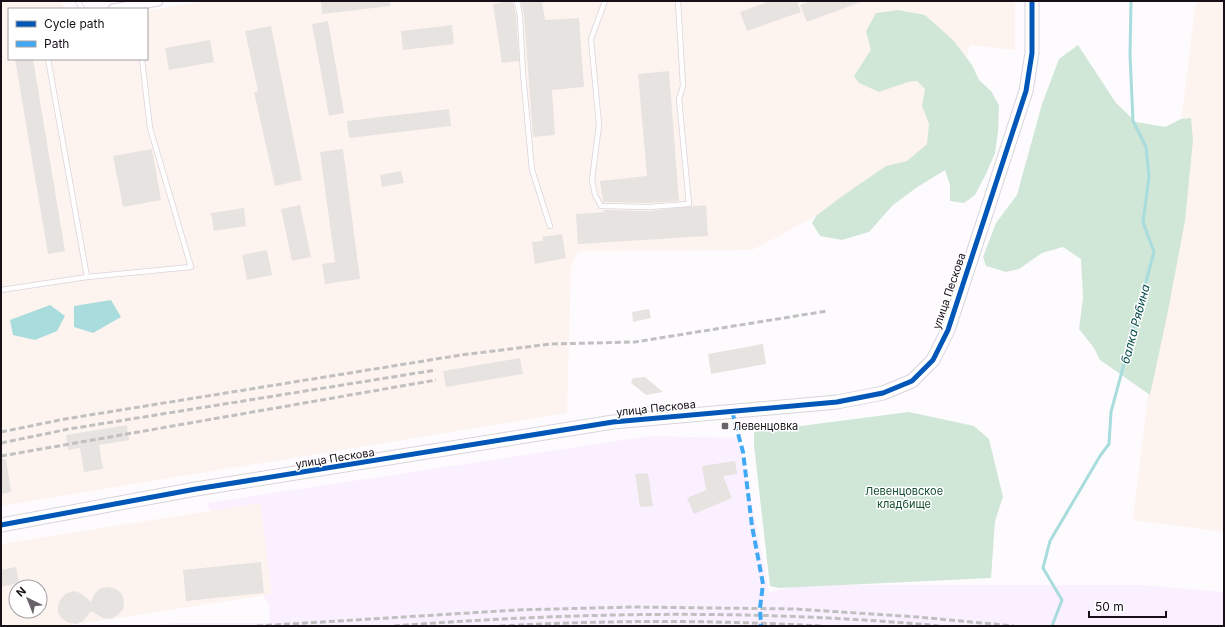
<svg xmlns="http://www.w3.org/2000/svg" width="1225" height="627" viewBox="0 0 1225 627" font-family="Inter,sans-serif">
  <rect width="100%" height="100%" fill="#fdfbfe"/>
  <polygon fill="#fbf0ff" points="650,436 739,438 769,592 804,585 1141,585 1224,592 1224,626 138,626 175,623 270,623 269,605 206,503"/>
  <g fill="#fef4ef" fill-rule="evenodd">
    <polygon points="1,1 60,1 67,9 9,9 9,59 147,59 147,11 204,1 1015,1 1015,50 970,45 933,160 816,216 752,250 578,251 571,266 567,413 1,506"/>
    <polygon points="1197,1 1224,1 1224,532 1133,520 1195,7"/>
    <path d="M260,503L272,594L66,626H1V544ZM16,587H40V611H16Z"/>
  </g>
  <g fill="#d0e7d8">
    <polygon points="898,10 925,15 954,41 972,65 979,80 991,91 999,105 998,132 995,153 985,176 975,195 964,203 950,201 950,185 945,170 916,188 893,205 869,232 842,240 820,236 812,223 816,216 841,197 886,166 907,161 927,144 929,124 922,106 925,89 917,81 908,82 879,92 859,83 854,76 871,50 866,31 876,13"/>
    <polygon points="1078,45 1116,103 1136,122 1165,127 1181,119 1191,118 1193,140 1185,221 1168,311 1150,395 1100,360 1094,348 1079,329 1083,298 1081,259 1063,247 1042,253 1019,269 1006,272 986,266 983,257 996,223 1017,195 1042,104 1059,59"/>
    <polygon points="909,412 974,426 989,439 1003,497 995,521 991,578 779,588 770,586 754,445 754,432"/>
  </g>
  <g fill="#a9dcdc">
    <polygon points="111,300 121,317 93,333 74,327 74,306"/>
    <polygon points="50,305 65,316 57,331 35,340 13,335 10,320"/>
  </g>
  <g fill="none" stroke-linecap="round" stroke-linejoin="round">
    <polyline stroke="#a9dcdc" stroke-width="3" points="1052,626 1062,600 1043,568 1050,541 1100,456 1109,444 1111,412 1154,252 1143,222 1149,177 1146,147 1133,121 1130,55 1131,1"/>
  </g>
  <g fill="#e7e3e1">
    <polygon points="321,1 390,1 390,6 322,14"/>
    <polygon points="511,1 513,1 516,16 519,61 502,63 493,4"/>
    <polygon points="521,1 542,1 545,20 579,18 584,87 552,90 555,135 533,137 524,16"/>
    <polygon points="770,1 797,1 801,12 747,31 740,12"/>
    <polygon points="811,1 861,1 861,2 807,22 800,5"/>
    <polygon points="328,21 344,113 329,116 312,24"/>
    <polygon points="452,25 454,44 403,50 401,31"/>
    <polygon points="271,26 302,180 275,186 254,92 258,91 245,31"/>
    <polygon points="210,40 214,62 169,70 165,48"/>
    <polygon points="15,59 33,59 65,251 48,254"/>
    <polygon points="669,71 679,201 649,203 603,202 600,181 647,176 638,74"/>
    <polygon points="449,109 451,126 349,138 347,121"/>
    <polygon points="152,149 161,200 123,207 113,156"/>
    <polygon points="343,149 360,279 325,284 322,264 335,262 320,152"/>
    <polygon points="401,171 404,183 382,187 380,175"/>
    <polygon points="300,205 311,257 292,261 281,209"/>
    <polygon points="706,205 708,236 578,244 576,214 604,212 603,210 649,211"/>
    <polygon points="244,208 246,226 214,231 211,213"/>
    <polygon points="562,234 566,258 535,264 532,242 543,241 542,237"/>
    <polygon points="267,250 272,275 247,280 242,255"/>
    <polygon points="649,309 651,318 633,322 632,312"/>
    <polygon points="763,344 766,364 711,374 708,354"/>
    <polygon points="520,358 523,374 446,387 443,371"/>
    <polygon points="645,377 663,392 646,395 631,383 633,378"/>
    <polygon points="127,425 129,440 99,445 103,469 84,472 80,448 68,450 66,435"/>
    <polygon points="1,459 6,459 11,492 1,494"/>
    <polygon points="735,461 737,474 723,476 732,498 694,514 687,498 706,490 702,466"/>
    <polygon points="648,473 653,506 640,507 635,474"/>
    <polygon points="261,562 264,593 186,601 183,570"/>
    <polygon points="16,567 19,583 1,587 1,570"/>
    <polygon points="109,587 116,589 122,594 124,602 123,609 118,615 111,619 103,618 91,611 84,620 77,624 69,623 62,619 58,613 58,605 61,598 67,593 75,591 82,594 91,602 95,593 101,588"/>
  </g>
  <g fill="none" stroke-linecap="round" stroke-linejoin="round">
    <g stroke="#d9d4da" stroke-width="6">
      <g id="lane">
        <polyline points="78,1 82,9"/>
        <polyline points="517,1 520,16 523,74 532,170 550,226"/>
        <polyline points="605,1 591,39 599,125 592,180 595,195 601,206 649,207 689,204 679,99 683,86 678,1"/>
        <polyline points="48,59 87,277"/>
        <polyline points="1,290 87,277 191,267 150,128 142,59"/>
      </g>
    </g>
    <g stroke="#d9d4da" stroke-width="11">
      <polyline id="street" points="113,9 158,1"/>
    </g>
    <g stroke="#d9d4da" stroke-width="15">
      <polyline id="secondary" points="1,525 196,489 613,422 837,402 883,393 912,381 933,360 948,330 1026,91 1032,53 1032,1"/>
    </g>
    <use href="#lane" stroke="#fffeff" stroke-width="4.5"/>
    <use href="#street" stroke="#fffeff" stroke-width="9"/>
    <use href="#secondary" stroke="#fffeff" stroke-width="13"/>
    <g stroke="#c1c0c1" stroke-width="3" stroke-dasharray="6 3" stroke-linecap="butt">
      <polyline points="1,432 65,419 461,355 551,344 635,342 827,311"/>
      <polyline points="1,443 69,429 436,370"/>
      <polyline points="1,456 436,380"/>
      <polyline points="257,626 517,610 632,607 795,609 918,617 1014,626"/>
      <path d="M394,626C575,612 759,609 940,626"/>
      <path d="M500,626C607,620 715,620 822,626"/>
    </g>
    <polyline stroke="#3fa9f5" stroke-width="4" stroke-dasharray="8 4" stroke-linecap="butt" points="732,411 743,452 752,526 763,584 760,608 761,626"/>
    <g stroke="#fff" stroke-width="8">
      <polyline id="cycleway" points="1,525 196,489 613,422 837,402 883,393 912,381 933,360 948,330 1026,91 1032,53 1032,1"/>
    </g>
    <use href="#cycleway" stroke="#0057b8" stroke-width="5"/>
  </g>
  <rect fill="#686268" stroke="#fff" stroke-width="1.5" x="721" y="422" width="8" height="8" rx="2"/>
  <g text-anchor="middle" dominant-baseline="central" stroke-width="3" stroke-linejoin="round" paint-order="stroke">
    <g font-size="11" fill="#171018" stroke="#fff">
      <text transform="translate(949 291) rotate(-71)">улица Пескова</text>
      <text transform="translate(656 408) rotate(-6)">улица Пескова</text>
      <text transform="translate(335 458) rotate(-9)">улица Пескова</text>
    </g>
    <g font-size="11" fill="#171018" stroke="#fff" text-anchor="start">
      <text x="733" y="426">Левенцовка</text>
    </g>
    <g font-size="11" fill="#134f2f" stroke="#fff">
      <text x="904" y="491">Левенцовское<tspan x="904" dy="13">кладбище</tspan></text>
    </g>
    <g font-size="12" font-style="italic" fill="#04494a" stroke="#fff">
      <text transform="translate(1135 324) rotate(-75)">балка Рябина</text>
    </g>
  </g>
  <rect width="1225" height="627" fill="none" stroke="#171018" stroke-width="4"/>
  <rect x="8" y="8" width="140" height="52" fill="#ffffff" stroke="#a29fa3"/>
  <rect x="16" y="21" width="20" height="6" fill="#0057b8" stroke="#a29fa3"/>
  <text x="44" y="28" font-size="12" fill="#171018">Cycle path</text>
  <rect x="16" y="41" width="20" height="6" fill="#3fa9f5" stroke="#a29fa3"/>
  <text x="44" y="48" font-size="12" fill="#171018">Path</text>
  <g transform="translate(28 599) rotate(317)"><circle r="19" fill="#ffffff" stroke="#a29fa3"/>
  <path d="M0-3L7 15L0 10L-7 15Z" fill="#686268"/>
  <text y="-6" font-size="11" font-weight="bold" text-anchor="middle" fill="#171018">N</text>
  </g>
  <path d="M1089 611v6h77v-6" fill="none" stroke="#171018" stroke-width="2"/>
  <text x="1095" y="611" font-size="12" fill="#171018" stroke="#ffffff" stroke-width="3" paint-order="stroke">50 m</text>
</svg>
